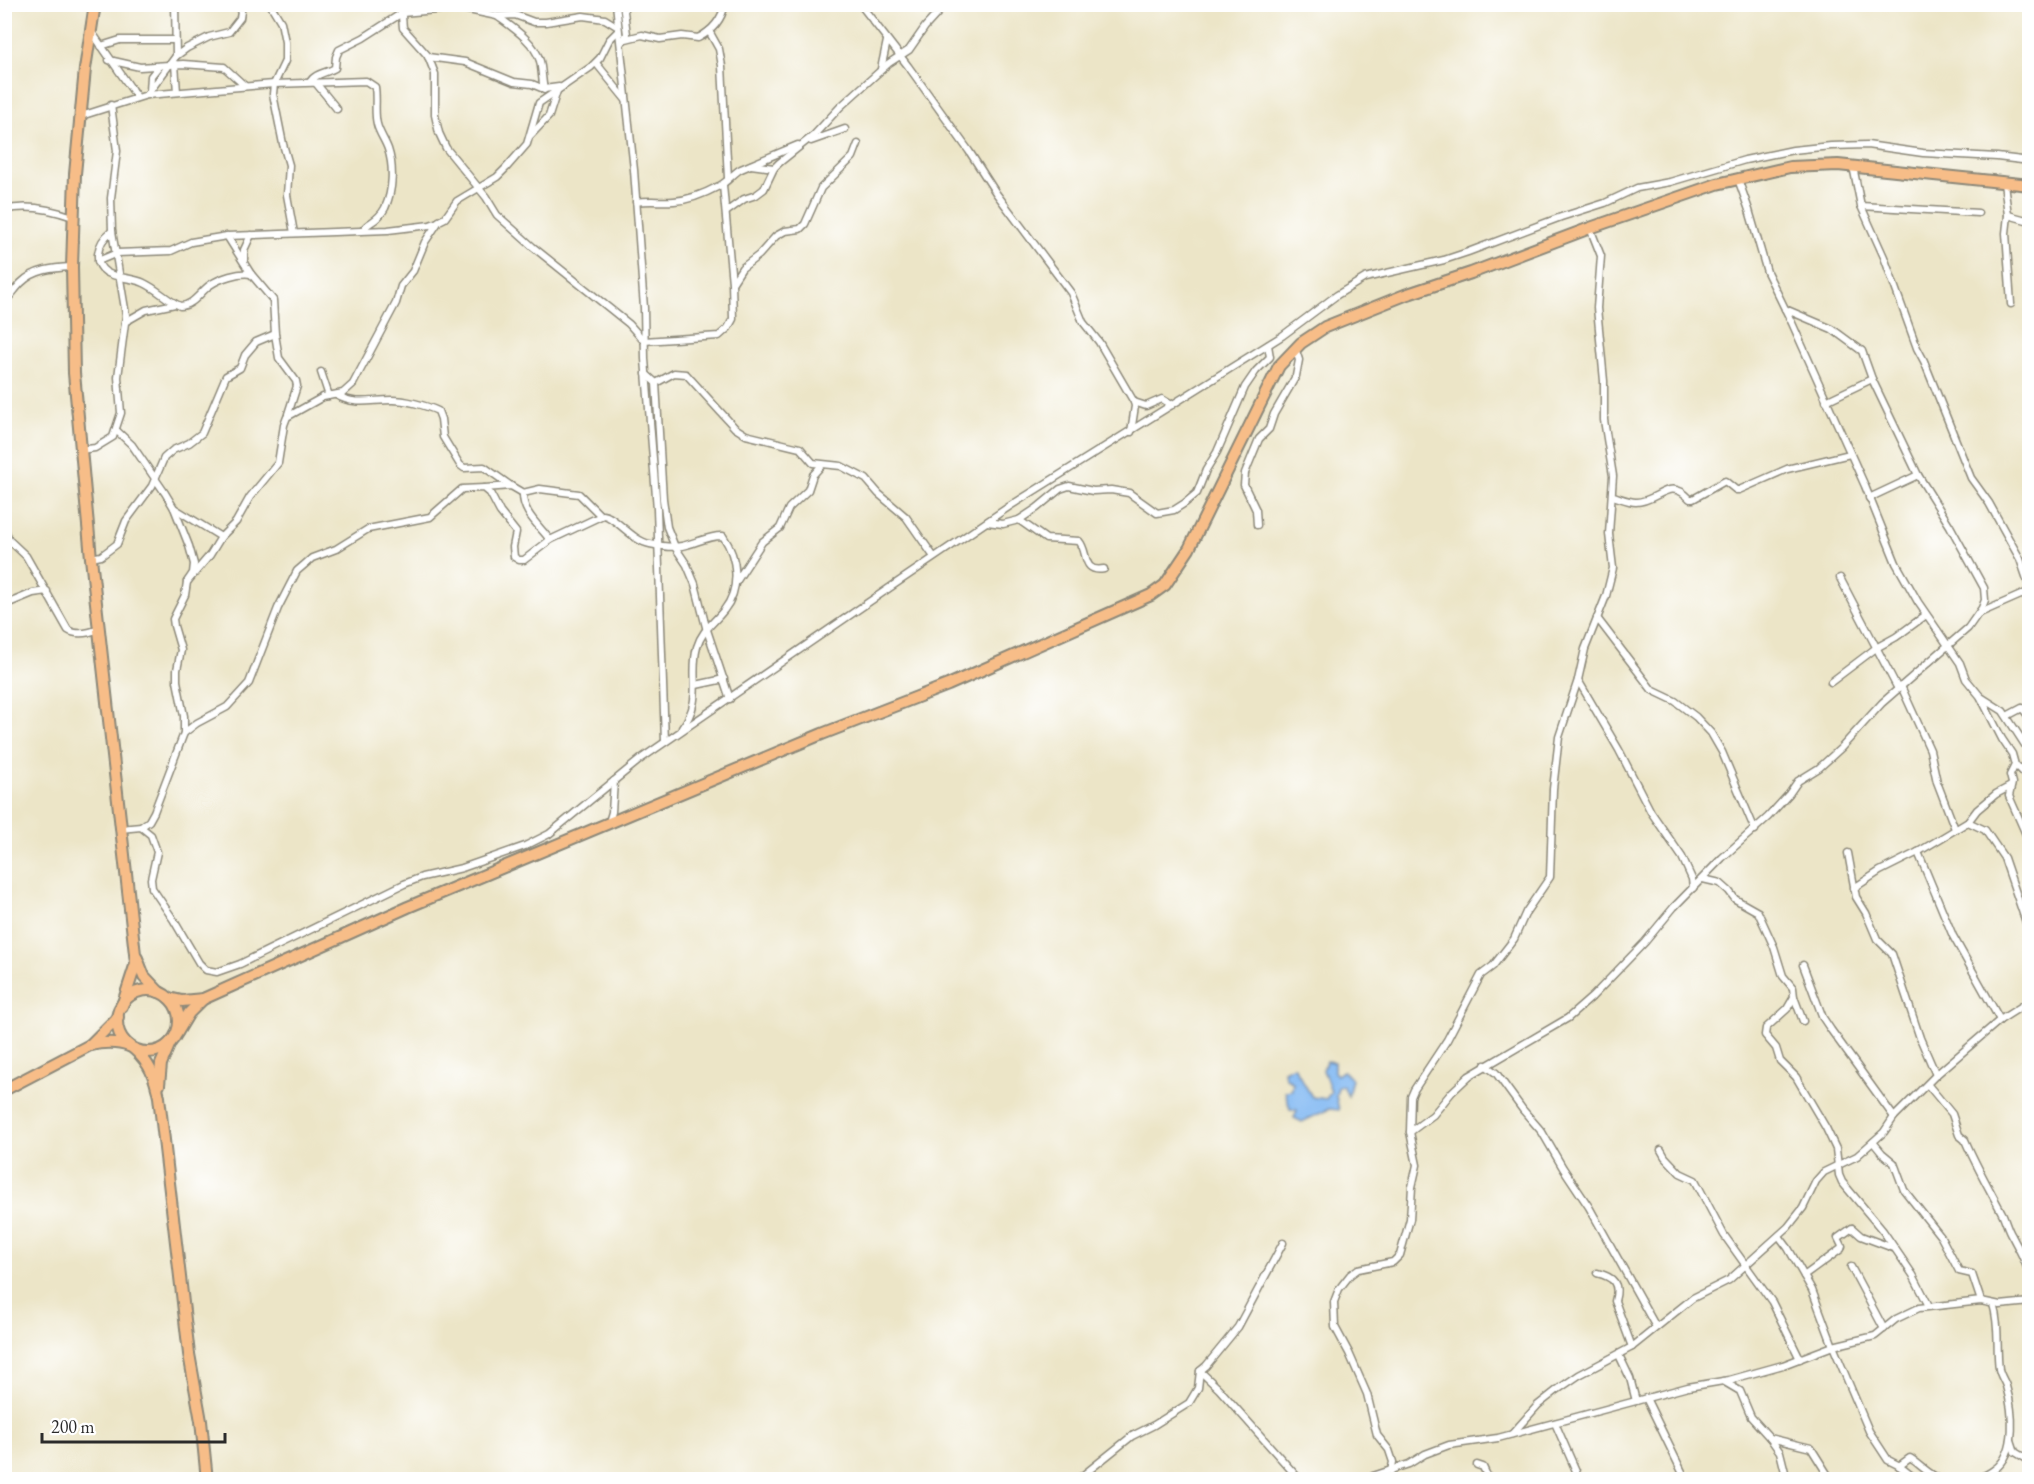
<svg xmlns="http://www.w3.org/2000/svg" width="2034" height="1484" viewBox="0 0 2034 1484" font-family="'EB Garamond',serif">
  <rect width="100%" height="100%" fill="#fff"/>
  <filter id="ink" filterUnits="userSpaceOnUse"><feTurbulence type="fractalNoise" baseFrequency=".0167" numOctaves="2"/><feDisplacementMap in="SourceGraphic" scale="12" xChannelSelector="R" yChannelSelector="G"/><feConvolveMatrix kernelMatrix="1 2 1 2 8 2 1 2 1" color-interpolation-filters="sRGB"/></filter>
  <filter id="wash" filterUnits="userSpaceOnUse"><feTurbulence type="fractalNoise" baseFrequency=".008" numOctaves="4" result="noise"/><feDisplacementMap in="SourceGraphic" scale="24" xChannelSelector="R" yChannelSelector="G"/><feGaussianBlur stdDeviation="1.35" result="paint"/><feColorMatrix in="noise" values="0 0 0 0 0 0 0 0 0 0 0 0 0 0 0 0 0 1.4 0 .05"/><feComposite in="paint" operator="in"/></filter>
  <g filter="url(#wash)">
    <rect width="100%" height="100%" fill="#ece5c7"/>
    <polygon fill="#84baf3" stroke="#58728f" stroke-width="1.5" points="1326,1061 1334,1062 1334,1072 1337,1075 1343,1071 1352,1079 1348,1096 1343,1086 1338,1087 1336,1096 1339,1110 1329,1109 1302,1122 1294,1118 1297,1110 1290,1109 1285,1091 1292,1090 1293,1083 1285,1077 1284,1071 1294,1066 1312,1097 1326,1099 1331,1092 1323,1070"/>
  </g>
  <g filter="url(#ink)">
    <g fill="none" stroke-linecap="round" stroke-linejoin="round">
      <g stroke="#8c8879" stroke-width="9">
        <g id="minor">
          <polyline points="270,4 281,22 285,42 285,61 274,84 273,94 283,144 289,165 287,195 294,233"/>
          <polyline points="401,4 403,28 428,56 435,74 435,115 439,133 446,148 486,197 497,215 533,247 629,324 644,341 719,336 728,328 733,319 732,283 723,185"/>
          <polyline points="616,4 634,170 644,308 645,359 657,509 665,742"/>
          <polyline points="734,4 749,5"/>
          <polyline points="860,4 908,66 969,151 996,193 1071,293 1083,322 1099,342 1134,402 1135,406 1131,432"/>
          <path d="M497,16C513,28 534,41 540,61C542,70 542,80 544,90"/>
          <polyline points="91,31 137,97"/>
          <polyline points="709,31 719,49 722,66 728,178"/>
          <path d="M626,39L642,35L660,39L682,36L698,38C712,31 722,19 725,4"/>
          <polyline points="623,41 627,34 623,4"/>
          <polyline points="101,46 120,40 175,40"/>
          <polyline points="176,56 187,48 209,37 229,32 240,18 242,4"/>
          <polyline points="428,57 465,62 514,82 532,84 544,89 559,87"/>
          <polyline points="109,60 140,67 183,64 224,67 245,86"/>
          <polyline points="596,63 626,100"/>
          <polyline points="175,64 177,92"/>
          <polyline points="881,69 887,41"/>
          <path d="M310,82C315,73 327,73 335,68L336,57L339,50L363,38L402,13L459,8L497,16L515,15L534,22H546L583,16L605,19L618,27"/>
          <polyline points="315,82 337,109"/>
          <polyline points="150,91 151,76 159,66"/>
          <polyline points="147,95 176,56 175,4"/>
          <path d="M81,116L147,95L274,84L366,81L375,87C377,100 374,112 377,124C379,133 385,140 388,149C394,167 393,191 385,208C377,223 368,221 363,230"/>
          <polyline points="530,136 549,116 557,91"/>
          <polyline points="811,141 845,129"/>
          <polyline points="751,165 774,168"/>
          <polyline points="1853,166 1861,206 1884,257 1917,348 1924,361 1971,478 1989,503 2020,559 2030,588"/>
          <polyline points="1738,179 1749,210 1767,272 1792,323 1865,486 1896,563 1918,602 1960,663 1966,679 1980,696 2002,739 2012,754 2015,765 2010,775 2012,783 2009,796 2028,839 2030,849"/>
          <polyline points="2004,183 2008,215 2006,233 2011,304"/>
          <path d="M636,202C649,200 661,202 674,201C689,200 706,193 719,186C728,182 733,173 741,169L798,145"/>
          <polyline points="1861,206 1978,213"/>
          <path d="M4,210C27,204 51,209 73,217"/>
          <polyline points="726,212 744,199 756,195 764,189 774,168 779,163 814,135 840,107 889,63 909,50 925,27 946,4"/>
          <polyline points="2008,215 2030,221"/>
          <path d="M112,231C104,237 99,244 98,254C96,281 128,275 144,283C157,289 167,300 180,306C193,306 200,292 210,285C220,278 239,272 251,274"/>
          <polyline points="227,236 251,274 273,300 275,334 279,358 296,381 297,386 288,414"/>
          <polyline points="244,260 244,250 251,235"/>
          <polyline points="98,261 117,253 171,251 191,242 227,236 388,230 430,225 438,222"/>
          <polyline points="733,282 742,268 759,255 776,236 785,231 800,229 805,224 821,188 853,157 858,144"/>
          <path d="M4,302C11,296 15,289 21,283C35,269 54,268 72,267"/>
          <polyline points="125,322 146,310 175,304"/>
          <polyline points="321,372 328,393 328,396"/>
          <polyline points="646,374 656,383 674,373 686,374 735,428 746,435 800,448 813,463 841,466 866,479 879,494 906,517 934,557"/>
          <polyline points="656,383 663,499 667,527 675,547 687,565 695,584 706,627 730,699"/>
          <path d="M336,395C355,406 371,400 392,400C405,400 425,405 438,411L441,419L443,437L460,465L464,468L484,467L511,486"/>
          <polyline points="1826,401 1872,379"/>
          <polyline points="1134,402 1146,406 1162,399 1172,405"/>
          <polyline points="117,431 132,445 165,493 174,508 189,546 194,564 193,573 187,582 185,595 173,619 174,626 181,650 177,670 177,681 184,716 184,733 154,812 149,821 141,827"/>
          <polyline points="80,450 95,448 113,437 121,413 118,377 126,315 112,231 111,198 117,151 111,105"/>
          <polyline points="485,488 511,486 523,493 540,489 579,494 600,515"/>
          <path d="M523,493C522,513 539,525 550,540"/>
          <path d="M1613,496C1620,498 1629,502 1636,502C1658,502 1669,476 1690,499H1693L1725,481L1736,490H1739L1787,469L1850,454"/>
          <polyline points="1869,498 1918,475"/>
          <polyline points="174,508 221,537"/>
          <path d="M1019,520L1046,539L1079,541C1089,552 1081,573 1104,569"/>
          <polyline points="987,522 1003,524 1019,520 1037,508 1060,489 1069,486 1093,491 1111,490 1129,493 1157,513 1174,510 1185,503 1197,493 1206,470 1217,452 1245,387 1256,371 1270,357 1268,345"/>
          <polyline points="1257,525 1256,510 1244,485 1245,473 1259,439 1269,429 1274,414 1296,376 1299,360 1295,348"/>
          <path d="M4,527L9,540L26,556L68,630C77,636 89,633 99,629"/>
          <polyline points="91,558 101,556 117,544 126,521 152,486 164,458 173,450 189,443 202,433 226,376 240,368 245,355 256,342 275,334"/>
          <polyline points="1840,578 1898,689"/>
          <polyline points="187,582 210,555 221,537 236,522 250,497 278,463 284,425 287,417 323,397 343,393 353,384 396,303 401,286 413,271 425,242 439,221 445,218 457,201 497,177 506,168 527,144 539,103 591,67 600,58 609,40 618,31"/>
          <polyline points="736,582 762,542 780,528 789,508 808,490 813,475 822,465"/>
          <polyline points="4,605 33,593 47,591"/>
          <polyline points="1980,613 2030,591"/>
          <polyline points="1597,618 1652,690 1675,701 1696,717 1711,733 1722,752 1755,830"/>
          <polyline points="1578,680 1619,750 1651,812 1682,857 1692,879 1693,888"/>
          <polyline points="1831,682 1876,648 1896,637 1926,615"/>
          <polyline points="696,685 724,679"/>
          <polyline points="1901,686 1930,750 1937,782 1955,829"/>
          <polyline points="1981,697 2003,711 2027,748"/>
          <polyline points="2007,716 2022,708 2030,718"/>
          <path d="M184,733L197,723L227,707L249,683L278,608L297,571L304,565L312,558L336,549L368,529L430,517L462,489L484,488L490,493L500,512L516,532L513,547L514,557L519,560H524L550,540L603,515C615,516 632,541 650,544C660,546 672,548 682,546C696,543 710,535 723,536C738,558 741,589 724,610C714,623 702,630 697,647C689,676 704,699 682,728"/>
          <polyline points="2015,765 2030,780"/>
          <polyline points="609,822 612,812 614,781"/>
          <polyline points="1968,822 1985,830 2004,858 2030,934"/>
          <polyline points="120,829 141,827 151,835 157,852 151,879 152,888 173,919 199,963 206,970 217,972 240,964 404,884 422,877 462,868 525,846 549,834 642,758 898,582 1010,506 1282,336 1337,295 1365,278 1444,260 1468,252 1561,217 1605,203 1637,188 1670,182 1745,160 1793,150 1831,146 1867,145 1923,153 1997,157 2030,161"/>
          <polyline points="1918,852 1953,936 2000,1020"/>
          <polyline points="1848,853 1856,897 1866,913 1877,939 1892,954 1920,1038 1936,1075"/>
          <polyline points="1703,879 1720,883 1729,891 1735,899 1758,912 1774,947 1783,976 1793,988 1794,997 1803,1021"/>
          <polyline points="1854,888 1880,871 1918,852 1968,822 1977,810 1996,794 2011,786"/>
          <polyline points="1803,965 1823,1018 1831,1030 1894,1117"/>
          <polyline points="1794,997 1787,1009 1766,1028 1765,1035 1776,1048 1780,1061 1796,1077 1826,1128 1836,1149 1839,1175 1842,1182 1883,1231 1913,1275 1929,1306"/>
          <polyline points="1485,1065 1496,1073 1523,1110 1542,1132 1563,1168 1589,1207 1656,1327"/>
          <path d="M1928,1085L1952,1114L1959,1135L1965,1140C1976,1166 1990,1190 2003,1215C2006,1222 2008,1230 2012,1236C2019,1250 2027,1262 2030,1278"/>
          <polyline points="1410,1132 1433,1115 1452,1092 1469,1076 1568,1018 1592,997 1645,942 1674,907 1722,858 1768,817 1789,794 1798,781 1819,768 1841,748 1882,703 1968,628 1982,608 1985,600 1984,588 1950,526 1918,475 1872,379 1862,351 1832,329 1785,309"/>
          <polyline points="1873,1142 1882,1153 1894,1163 1904,1190 1941,1237 1959,1271 1972,1274 1981,1301"/>
          <polyline points="1661,1150 1665,1157 1680,1173 1695,1180 1724,1235 1772,1302 1800,1359"/>
          <polyline points="1779,1236 1788,1248 1812,1290 1833,1346 1869,1431 1888,1460 1898,1465 1917,1480"/>
          <polyline points="1851,1267 1884,1329"/>
          <path d="M1597,1273C1614,1277 1620,1284 1615,1301L1632,1347"/>
          <polyline points="1804,1276 1841,1249 1842,1246 1838,1238 1852,1228 1861,1236 1893,1248"/>
          <polyline points="1619,1355 1630,1378 1636,1401"/>
          <polyline points="1200,1371 1219,1389 1300,1480"/>
          <polyline points="1723,1381 1740,1391 1751,1417 1770,1438 1780,1452 1787,1480"/>
          <polyline points="1646,1398 1686,1480"/>
          <polyline points="1555,1423 1580,1480"/>
          <polyline points="1512,1434 1538,1405 1557,1390 1579,1375 1632,1347 1693,1298 1729,1280 1788,1227 1803,1208 1816,1181 1824,1172 1857,1156 1884,1132 1894,1117 1936,1075 2000,1020 2030,1001"/>
          <polyline points="1770,1438 1811,1448 1831,1480"/>
          <polyline points="2011,1440 2015,1452 2030,1461"/>
          <polyline points="1477,1465 1483,1467 1489,1480"/>
          <path d="M1899,1466L1910,1458C1921,1465 1929,1475 1942,1480"/>
          <polyline points="1391,1471 1393,1462 1389,1450 1377,1435 1367,1394 1349,1353 1335,1327 1334,1302 1339,1289 1350,1275 1358,1269 1393,1262 1400,1255 1410,1219 1412,1187 1417,1165 1410,1132 1411,1097 1414,1090 1447,1040 1481,975 1493,966 1514,939 1526,912 1550,877 1553,789 1559,737 1578,680 1585,649 1606,596 1613,568 1609,534 1613,476 1604,420 1604,381 1597,308 1601,256 1590,228"/>
          <polyline points="1077,1480 1132,1436 1154,1425 1189,1403 1198,1388 1200,1371 1206,1366 1238,1327 1283,1243"/>
          <polyline points="1361,1480 1409,1464 1425,1454 1449,1445 1498,1438 1688,1387 1729,1380 1783,1365 1833,1346 1875,1336 1896,1319 1919,1308 1981,1301 2000,1305 2030,1302"/>
          <path d="M1975,1480C1982,1477 1989,1474 1995,1469C2018,1452 2013,1410 2006,1386C2004,1380 2000,1375 1999,1369C1996,1347 2000,1326 1993,1304"/>
        </g>
      </g>
      <g stroke="#8c8879" stroke-width="14">
        <g id="primary">
          <polyline points="169,998 182,1001 203,999 408,907 822,734 948,685 1151,595 1165,585 1189,549 1279,366 1301,343 1325,327 1405,295 1471,273 1590,228 1717,184 1790,167 1838,165 2030,185"/>
          <polyline points="177,1033 189,1013 203,999"/>
          <polyline points="90,1045 118,1017"/>
          <path d="M4,1090L90,1045C104,1042 116,1041 129,1046"/>
        </g>
      </g>
      <g stroke="#8c8879" stroke-width="14">
        <g id="trunk">
          <polyline points="95,4 85,69 75,174 72,267 74,373 91,558 136,963 122,1006"/>
          <polyline points="137,958 144,976 159,992"/>
          <circle cx="148" cy="1021" r="31"/>
          <path d="M134,1049C150,1063 155,1077 159,1097L189,1354L201,1421L207,1480"/>
          <polyline points="159,1085 161,1064 170,1043"/>
        </g>
      </g>
      <use href="#minor" stroke="#fff" stroke-width="6"/>
      <use href="#primary" stroke="#f7bd88" stroke-width="10"/>
      <use href="#trunk" stroke="#f7bd88" stroke-width="10"/>
    </g>
  </g>
  <rect width="2034" height="1484" fill="none" stroke="#fff" stroke-width="24"/>
  <path d="M42 1433v9h183v-9" fill="none" stroke="#2b2b2b" stroke-width="3"/>
  <text x="51" y="1433" font-size="18" fill="#2b2b2b" stroke="#ffffff" stroke-width="4.5" paint-order="stroke">200 m</text>
</svg>
